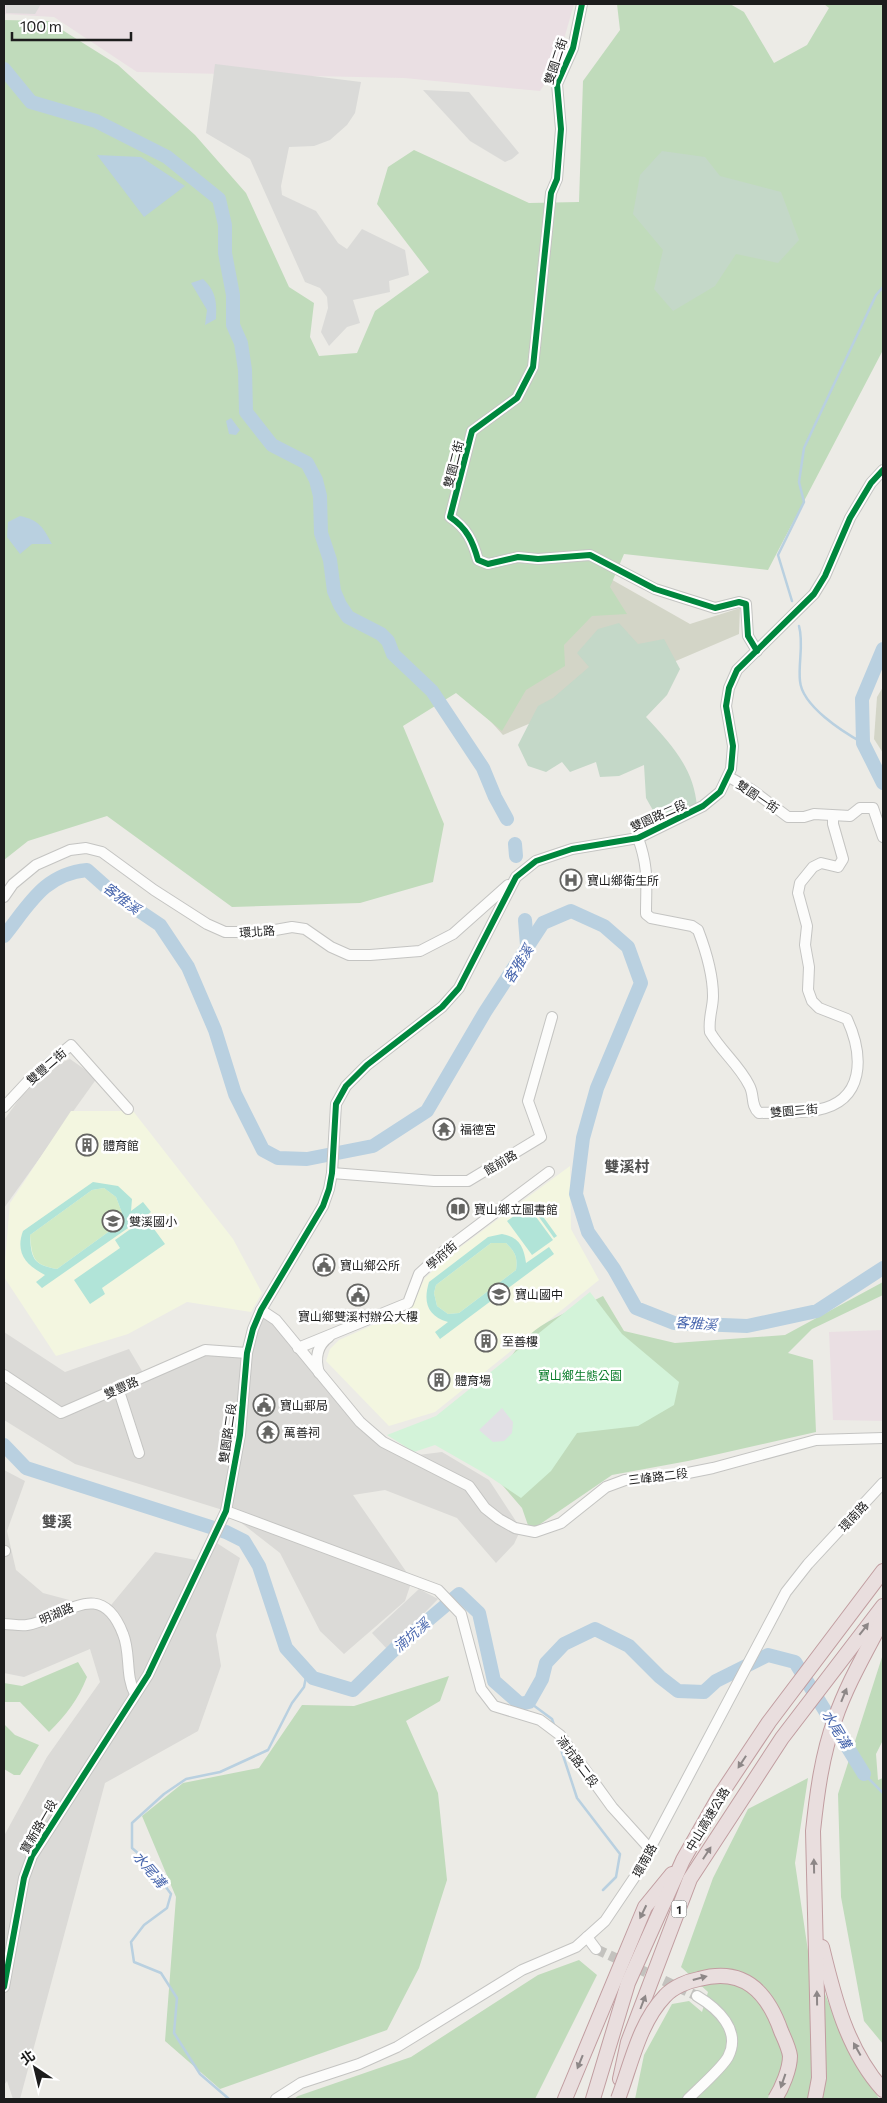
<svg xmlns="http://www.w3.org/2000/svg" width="887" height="2103" viewBox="0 0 887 2103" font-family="Commissioner,'Noto Sans TC',sans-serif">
  <rect width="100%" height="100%" fill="#ecebe6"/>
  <g fill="#dbdad7">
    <polygon points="70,1059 97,1078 4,1208 4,1120 20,1098 51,1067"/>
    <polygon points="261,1310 360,1422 410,1456 442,1452 489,1480 521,1529 514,1544 496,1563 457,1518 385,1490 353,1495 412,1580 405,1601 344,1654 320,1631 280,1553 226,1511 75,1464 4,1420 4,1332 65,1372 129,1349 145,1376 205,1350 247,1353"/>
    <polygon points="4,1470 25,1481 7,1531 16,1570 43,1593 107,1610 155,1552 201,1561 212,1540 240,1558 216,1635 221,1666 198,1731 105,1783 20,2099 13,2099 7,2081 4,2085 4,1836 47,1757 100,1682 90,1649 24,1677 4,1673"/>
  </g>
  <g fill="#eadfe3">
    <polygon points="4,4 574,4 556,67 540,91 404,78 137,72 54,17 4,14"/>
    <polygon points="883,1330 883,1421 833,1420 829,1332"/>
  </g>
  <g fill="#f3f6e0">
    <polygon points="71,1111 133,1111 233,1239 262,1293 251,1312 187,1302 128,1334 56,1356 4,1277 4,1273 10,1203"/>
    <polygon points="570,1166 571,1229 599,1280 435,1412 389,1426 326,1361 330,1349 339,1340 409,1309 425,1278 451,1254"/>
  </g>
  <g fill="#d3d5c7">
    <polygon points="586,565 690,624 740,608 739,634 503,735 384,603"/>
    <polygon points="883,687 883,753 874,739 877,697"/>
  </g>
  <g fill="#d1eac4">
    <path d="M104,1188L116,1197L122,1213L118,1225L57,1269C33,1265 32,1258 30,1235L92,1190Z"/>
    <path d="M491,1243H506C515,1252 518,1257 516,1270L459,1313L448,1314L437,1306L434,1293L436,1285Z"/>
  </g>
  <g fill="#c0dbbb">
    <polygon points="617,4 730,4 744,12 774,63 807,45 829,8 824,4 883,4 883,350 768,570 624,554 610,587 627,614 592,616 564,645 565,666 526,690 502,731 456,693 403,726 444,824 433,882 360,903 232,907 107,816 28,841 4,860 4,20 48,21 118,65 195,135 246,193 289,287 314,303 310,337 319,356 357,353 375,311 429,272 377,204 388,167 414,150 529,203 579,202 583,81 620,30"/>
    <path d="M883,1282V1295L812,1329L788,1353L813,1360L816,1432L688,1461L612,1475L530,1531L522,1508L479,1458C491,1410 496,1356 541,1326C559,1314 583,1306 603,1296L624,1331L675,1343L785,1335Z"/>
    <polygon points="883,1654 883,1740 876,1754 878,1780 883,1778 883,2044 864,2021 841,1897 838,1794"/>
    <path d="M78,1662L87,1677C78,1700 66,1715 49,1732L20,1702H4V1683L22,1686Z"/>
    <polygon points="449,1676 440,1701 406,1721 438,1793 447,1880 419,1968 387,2030 220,2089 165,2041 176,1897 142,1816 183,1783 259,1768 302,1705 354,1706"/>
    <polygon points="4,1724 15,1735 39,1745 20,1775 14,1775 4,1769"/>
    <polygon points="808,1778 795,1863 808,1951 837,2024 879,2099 635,2099 644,2055 672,2004 689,2001 702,2012 708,1992 681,1967 713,1878 748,1809"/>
    <polygon points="579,1960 597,1975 535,2099 294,2099 298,2096 411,2057 538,1975"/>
  </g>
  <g fill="#c4d8c8">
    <polygon points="662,151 705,157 720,176 781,192 799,240 778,263 736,254 715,286 673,311 654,289 663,250 633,214 640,175"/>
    <path d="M619,623L638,644L664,639L680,669L667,695L646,717C671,744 694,768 697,807L659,821L646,798L644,765L619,776L600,777L596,762L570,772L562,762L546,772L528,766L518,745L538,706L553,698L589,667L577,653L598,629Z"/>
  </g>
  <polygon fill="#d3f3d9" points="590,1292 622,1334 679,1382 674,1405 638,1426 577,1433 551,1471 521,1498 484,1473 435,1445 414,1452 387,1435 436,1416"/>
  <g fill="#b1e4d8" fill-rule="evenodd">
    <path d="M93,1182L118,1186L132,1199L131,1211L143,1202L151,1212L42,1288L36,1282L45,1275C26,1265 15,1253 23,1231ZM104,1188L116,1197L122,1213L118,1225L57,1269C33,1265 31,1258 30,1235L92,1190Z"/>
    <polygon points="534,1204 557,1236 554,1238 531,1206"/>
    <polygon points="528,1206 553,1240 532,1255 507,1221"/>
    <polygon points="146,1218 165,1244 102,1288 105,1294 90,1304 74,1280 120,1248 115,1240"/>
    <path d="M502,1234C519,1237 524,1247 526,1263L549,1247L554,1254L440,1339L435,1332L448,1322C427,1316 423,1302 429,1282L488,1237ZM491,1243H506C515,1252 518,1257 516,1270L459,1313L448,1314L437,1306L434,1293L436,1285Z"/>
  </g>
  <g fill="#dadad8">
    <polygon points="6,4 41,4 35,14 6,13"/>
    <polygon points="215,64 361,82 355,113 347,125 330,140 314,146 289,147 281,186 282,195 316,211 338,243 347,249 362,229 405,250 409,275 389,281 390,292 353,300 360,323 347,327 329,346 321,332 328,308 327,297 320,288 305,282 250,159 206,133"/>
    <polygon points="423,90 469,92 519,153 512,159 505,162 470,141"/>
    <polygon points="419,1589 438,1599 388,1650 372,1633"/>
  </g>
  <polygon fill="#e2e0e5" points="502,1408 513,1422 512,1433 504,1441 493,1442 479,1430"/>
  <g fill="#b9d0e0">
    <polygon points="97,155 141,157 185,186 144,217"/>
    <path d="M203,279C216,291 217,302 216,319L205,325L207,310L191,283Z"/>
    <polygon points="231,418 240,430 236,435 229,434 226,421"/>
    <path d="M20,516C39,520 43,527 52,544H32L20,554L7,537L8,522Z"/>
  </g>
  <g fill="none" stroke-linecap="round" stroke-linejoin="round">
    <g stroke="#b9d0e0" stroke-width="2.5">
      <polyline points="792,601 778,555 804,502 799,482 804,448 876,295 883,287"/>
      <path d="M799,626C804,644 798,663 800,681C802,706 843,732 863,743"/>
      <polyline points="529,1702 552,1719 554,1725"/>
      <polyline points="558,1740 577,1798 620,1854 616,1877 603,1890"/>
      <polyline points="864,1774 883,1793"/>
      <polyline points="229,2099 200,2074 174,2033 177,1998 161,1973 134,1962 131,1942 144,1925 167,1908 171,1894 147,1861 132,1848 132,1823 164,1794 186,1779 220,1772 268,1750 292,1703 304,1687 307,1672"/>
    </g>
    <g stroke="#b9d0e0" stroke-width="14">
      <polyline points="4,69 31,102 96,121 167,157 219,199 225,225 225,253 233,295 233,325 241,343 245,370 246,412 272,445 307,463 316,480 320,496 321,533 330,560 334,591 340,605 348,617 381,634 388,641 393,654 432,691 483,768 495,797 507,819"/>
      <polyline points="883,649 862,699 863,743 883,783"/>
      <polyline points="515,844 516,856"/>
      <polyline points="525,920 527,945"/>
      <path d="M4,936C29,905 44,874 87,870L114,894L160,925L188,967L215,1030L235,1094L263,1150L278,1158L307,1159L373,1146L427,1111L485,1012L543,923L571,911L604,926L628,947L641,983L597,1088L583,1138L576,1194L588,1232L614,1269L636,1308L674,1323L747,1326L817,1311L883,1268"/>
      <polyline points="4,1445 26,1468 226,1532 244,1541 259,1566 286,1648 313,1678 353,1690 401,1643 459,1594 479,1613 494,1681 520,1704 529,1702 542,1679 546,1663 564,1644 595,1629 629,1646 660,1677 678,1691 704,1692 716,1681 768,1655 795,1662 864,1774"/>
    </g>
    <polyline stroke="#c3c2be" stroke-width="10" stroke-dasharray="10 5" stroke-linecap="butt" points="596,1949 697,1996"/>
    <g stroke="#c4c4c2" stroke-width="12">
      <g id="minor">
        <path d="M582,4L573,48L557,84L561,129L557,179L551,193L533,367L517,398L472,431L450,517C467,528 473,542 478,560L488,564L518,557L538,559L590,555L655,589L715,608L739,602L746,604L748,636L757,651"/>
        <polyline points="729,777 752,790 788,817 804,817 814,814 850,816 860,808 873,808 883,837"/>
        <path d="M638,838C649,868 646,884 646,914L651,918L692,926L698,930C706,951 713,973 713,996C713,1008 708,1019 710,1032C721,1051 739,1065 749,1085C755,1095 750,1105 759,1113C778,1112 799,1114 817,1110C865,1101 864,1056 847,1019L819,1008L812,1001L808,990L809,967L805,945L807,926L798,893L800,883L813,867L821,863L838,867L843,859L833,824V816"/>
        <polyline points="4,897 13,884 36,865 70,850 86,848 102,852 154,890 207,924 225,932 264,932 292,927 305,929 331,947 349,955 370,955 420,951 453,934 508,885"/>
        <polyline points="4,1107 30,1079 71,1045 128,1109"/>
        <polyline points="332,1173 434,1181 468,1181 541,1137 528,1101 552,1017"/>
        <polyline points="261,1310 276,1320 360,1422 383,1442 469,1486 485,1508 499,1519 515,1528 535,1532 561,1523 606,1487 625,1480 678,1475 713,1468 816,1440 883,1438"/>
        <polyline points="298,1348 408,1303 419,1274 444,1251 549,1172"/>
        <path d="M319,1373C315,1359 316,1346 329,1337"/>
        <polyline points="4,1375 61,1413 205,1350 247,1353"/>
        <polyline points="118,1388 139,1453"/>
        <polyline points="226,1511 438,1590 461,1614 481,1689 494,1706 540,1720 560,1735 612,1807 650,1849"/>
        <polyline points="4,1551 5,1551"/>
        <path d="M4,1624C11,1624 20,1626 27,1625C63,1620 100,1574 123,1634C131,1653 125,1676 135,1694"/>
        <polyline points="587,1937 596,1949"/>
        <polyline points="4,1987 24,1878 32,1856 148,1675 226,1511 240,1435 247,1353 253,1329 261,1310 323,1206 329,1189 332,1173 336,1104 346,1086 367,1065 442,1007 459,988 516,877 536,861 572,849 638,838 703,806 720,792 731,769 733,746 726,706 729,688 737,670 814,594 825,576 850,518 871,483 883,470"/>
        <polyline points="276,2099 301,2083 359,2064 397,2047 522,1970 576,1947 605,1921 636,1875 786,1592 808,1564 883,1483"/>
        <path d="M688,2099C698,2089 722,2068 728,2057C742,2030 717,2008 697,1996"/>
      </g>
    </g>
    <g stroke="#c19da0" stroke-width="16">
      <g id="highway">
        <path d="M822,1947C834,1997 847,2050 883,2090"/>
        <polyline points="620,2079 628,2042 690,1879 782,1738 883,1606"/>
        <polyline points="565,2099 645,1907 672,1874"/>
        <polyline points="593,2099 628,1983 683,1860 719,1797 769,1722 883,1571"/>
        <path d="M815,2099L819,2078L813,1831C817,1793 822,1755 835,1719C847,1684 866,1652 883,1619"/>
      </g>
    </g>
    <use href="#minor" stroke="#fcfcfb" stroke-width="10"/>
    <use href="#highway" stroke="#e9dede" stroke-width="14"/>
    <g stroke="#c19da0" stroke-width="16" stroke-linecap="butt">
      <path id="highway-bridge" d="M618,2099C631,2065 639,2023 665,1996C673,1987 688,1981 699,1979C743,1967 767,1991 781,2031C784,2038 789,2048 790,2056C790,2069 782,2088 775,2099"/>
    </g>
    <use href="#highway-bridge" stroke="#e9dede" stroke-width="14"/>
    <g stroke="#fff" stroke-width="9">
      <g id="cycleway">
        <path d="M582,4L573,48L557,84L561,129L557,179L551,193L533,367L517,398L472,431L450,517C467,528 473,542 478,560L488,564L518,557L538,559L590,555L655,589L715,608L739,602L746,604L748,636L757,651"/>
        <polyline points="4,1987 24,1878 32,1856 148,1675 226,1511 240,1435 247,1353 253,1329 261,1310 323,1206 329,1189 332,1173 336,1104 346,1086 367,1065 442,1007 459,988 516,877 536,861 572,849 638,838 703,806 720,792 731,769 733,746 726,706 729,688 737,670 814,594 825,576 850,518 871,483 883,470"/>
      </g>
    </g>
    <use href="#cycleway" stroke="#00873e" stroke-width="6"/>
  </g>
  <defs><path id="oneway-solid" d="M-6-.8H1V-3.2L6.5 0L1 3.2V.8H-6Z" transform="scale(1.25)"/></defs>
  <g fill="#8d8787">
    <use href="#oneway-solid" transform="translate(864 1629) rotate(-52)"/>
    <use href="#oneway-solid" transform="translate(844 1695) rotate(-68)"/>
    <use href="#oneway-solid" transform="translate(742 1762) rotate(123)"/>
    <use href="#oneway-solid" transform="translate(707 1853) rotate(-57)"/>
    <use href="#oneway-solid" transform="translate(814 1866) rotate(-91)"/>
    <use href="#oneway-solid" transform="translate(643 1912) rotate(116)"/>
    <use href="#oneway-solid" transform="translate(700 1978) rotate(-15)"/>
    <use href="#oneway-solid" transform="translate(817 1998) rotate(-91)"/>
    <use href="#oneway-solid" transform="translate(643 2002) rotate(-69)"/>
    <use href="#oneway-solid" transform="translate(857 2049) rotate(-119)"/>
    <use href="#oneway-solid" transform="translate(580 2062) rotate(112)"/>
    <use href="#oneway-solid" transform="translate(783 2081) rotate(109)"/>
  </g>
  <defs>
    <g id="hospital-ring" transform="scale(1.125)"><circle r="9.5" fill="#fff" stroke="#656563" stroke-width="1.5"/><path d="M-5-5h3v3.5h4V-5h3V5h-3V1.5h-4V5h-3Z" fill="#656563"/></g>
    <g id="temple-ring" transform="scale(1.125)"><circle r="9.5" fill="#fff" stroke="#656563" stroke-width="1.5"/><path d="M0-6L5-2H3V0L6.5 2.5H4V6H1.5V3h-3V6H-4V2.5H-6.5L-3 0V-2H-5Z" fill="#656563"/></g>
    <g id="building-ring" transform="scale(1.125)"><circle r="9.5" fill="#fff" stroke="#656563" stroke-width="1.5"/><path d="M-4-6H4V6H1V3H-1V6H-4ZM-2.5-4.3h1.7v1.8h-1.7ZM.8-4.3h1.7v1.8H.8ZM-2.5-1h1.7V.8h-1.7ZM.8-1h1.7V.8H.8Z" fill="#656563"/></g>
    <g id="library-ring" transform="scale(1.125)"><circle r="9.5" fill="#fff" stroke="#656563" stroke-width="1.5"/><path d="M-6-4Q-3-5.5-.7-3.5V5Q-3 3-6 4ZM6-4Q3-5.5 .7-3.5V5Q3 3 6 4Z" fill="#656563"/></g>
    <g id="school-ring" transform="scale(1.125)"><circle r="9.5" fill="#fff" stroke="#656563" stroke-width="1.5"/><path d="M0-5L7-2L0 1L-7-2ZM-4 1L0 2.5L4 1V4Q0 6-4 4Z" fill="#656563"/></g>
    <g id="civic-ring" transform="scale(1.125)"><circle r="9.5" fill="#fff" stroke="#656563" stroke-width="1.5"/><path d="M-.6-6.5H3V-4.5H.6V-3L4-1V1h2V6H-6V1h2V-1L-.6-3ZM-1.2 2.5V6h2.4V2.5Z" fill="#656563"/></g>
  </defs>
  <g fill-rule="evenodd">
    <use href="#hospital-ring" x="571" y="880"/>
    <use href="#temple-ring" x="444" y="1129"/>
    <use href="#building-ring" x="87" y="1145"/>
    <use href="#library-ring" x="458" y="1209"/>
    <use href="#school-ring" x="113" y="1221"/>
    <use href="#civic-ring" x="324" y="1265"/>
    <use href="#school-ring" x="499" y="1294"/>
    <use href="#civic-ring" x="358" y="1295"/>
    <use href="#building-ring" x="486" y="1341"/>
    <use href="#building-ring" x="439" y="1380"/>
    <use href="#civic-ring" x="264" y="1405"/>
    <use href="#temple-ring" x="268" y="1432"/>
  </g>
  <g text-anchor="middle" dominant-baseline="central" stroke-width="5" stroke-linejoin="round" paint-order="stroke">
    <rect fill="#fff" stroke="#616161" stroke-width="1" x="671.5" y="1900.5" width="15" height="17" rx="4"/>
    <g font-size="11" font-weight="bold" fill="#1d1d1d">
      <text x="679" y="1909">1</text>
    </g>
    <g font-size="12" fill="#1d1d1d" stroke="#fff">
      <text transform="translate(555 61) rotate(-72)">雙園二街</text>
      <text transform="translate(453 464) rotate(-76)">雙園二街</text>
      <text transform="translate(758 796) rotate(34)">雙園一街</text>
      <text transform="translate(658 815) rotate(-24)">雙園路二段</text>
      <text transform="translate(257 931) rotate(-4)">環北路</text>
      <text transform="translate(46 1066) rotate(-41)">雙豐二街</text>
      <text transform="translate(794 1110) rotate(-5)">雙園三街</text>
      <text transform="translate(500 1162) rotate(-31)">館前路</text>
      <text transform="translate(441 1255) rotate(-41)">學府街</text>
      <text transform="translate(121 1387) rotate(-24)">雙豐路</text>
      <text transform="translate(227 1433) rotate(-82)">雙園路二段</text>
      <text transform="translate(658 1476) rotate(-7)">三峰路二段</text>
      <text transform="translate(853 1516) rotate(-47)">環南路</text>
      <text transform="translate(56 1613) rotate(-23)">明湖路</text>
      <text transform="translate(578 1761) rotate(53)">湳坑路二段</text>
      <text transform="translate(707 1819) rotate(-59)">中山高速公路</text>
      <text transform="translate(38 1826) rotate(-60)">寶新路一段</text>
      <text transform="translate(644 1860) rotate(-61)">環南路</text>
    </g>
    <g font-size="12" fill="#1d1d1d" stroke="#fff" text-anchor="start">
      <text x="587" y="880">寶山鄉衛生所</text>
      <text x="460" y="1129">福德宮</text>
      <text x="103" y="1145">體育館</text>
      <text x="474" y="1209">寶山鄉立圖書館</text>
      <text x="129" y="1221">雙溪國小</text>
      <text x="340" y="1265">寶山鄉公所</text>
      <text x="515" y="1294">寶山國中</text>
      <text x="358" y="1316" text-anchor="middle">寶山鄉雙溪村辦公大樓</text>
      <text x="502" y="1341">至善樓</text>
      <text x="455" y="1380">體育場</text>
      <text x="280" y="1405">寶山郵局</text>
      <text x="284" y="1432">萬善祠</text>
    </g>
    <g font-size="12" fill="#0a7c2a" stroke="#fff">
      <text x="580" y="1375">寶山鄉生態公園</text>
    </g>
    <g font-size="14" font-style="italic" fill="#4967ae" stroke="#fff">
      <text transform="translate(122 898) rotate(37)">客雅溪</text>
      <text transform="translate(518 964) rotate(-58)">客雅溪</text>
      <text transform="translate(696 1323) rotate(4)">客雅溪</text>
      <text transform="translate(411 1635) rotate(-41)">湳坑溪</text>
      <text transform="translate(837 1729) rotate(59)">水尾溝</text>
      <text transform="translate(150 1869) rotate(50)">水尾溝</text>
    </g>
    <g font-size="15" font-weight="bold" fill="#505050" stroke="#fff">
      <text x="627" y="1166">雙溪村</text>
      <text x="57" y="1521">雙溪</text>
    </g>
  </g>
  <rect width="887" height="2103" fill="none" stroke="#1d1d1d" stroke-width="10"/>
  <g transform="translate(35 2068) rotate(325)" stroke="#ffffff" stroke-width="4" paint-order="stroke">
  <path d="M0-4L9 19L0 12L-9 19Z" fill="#1d1d1d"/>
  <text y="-8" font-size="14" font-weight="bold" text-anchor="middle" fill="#1d1d1d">北</text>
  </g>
  <path d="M12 32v8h119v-8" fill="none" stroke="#1d1d1d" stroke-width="2.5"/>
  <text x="20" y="32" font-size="15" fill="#1d1d1d" stroke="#ffffff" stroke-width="4" paint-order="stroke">100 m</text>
</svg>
